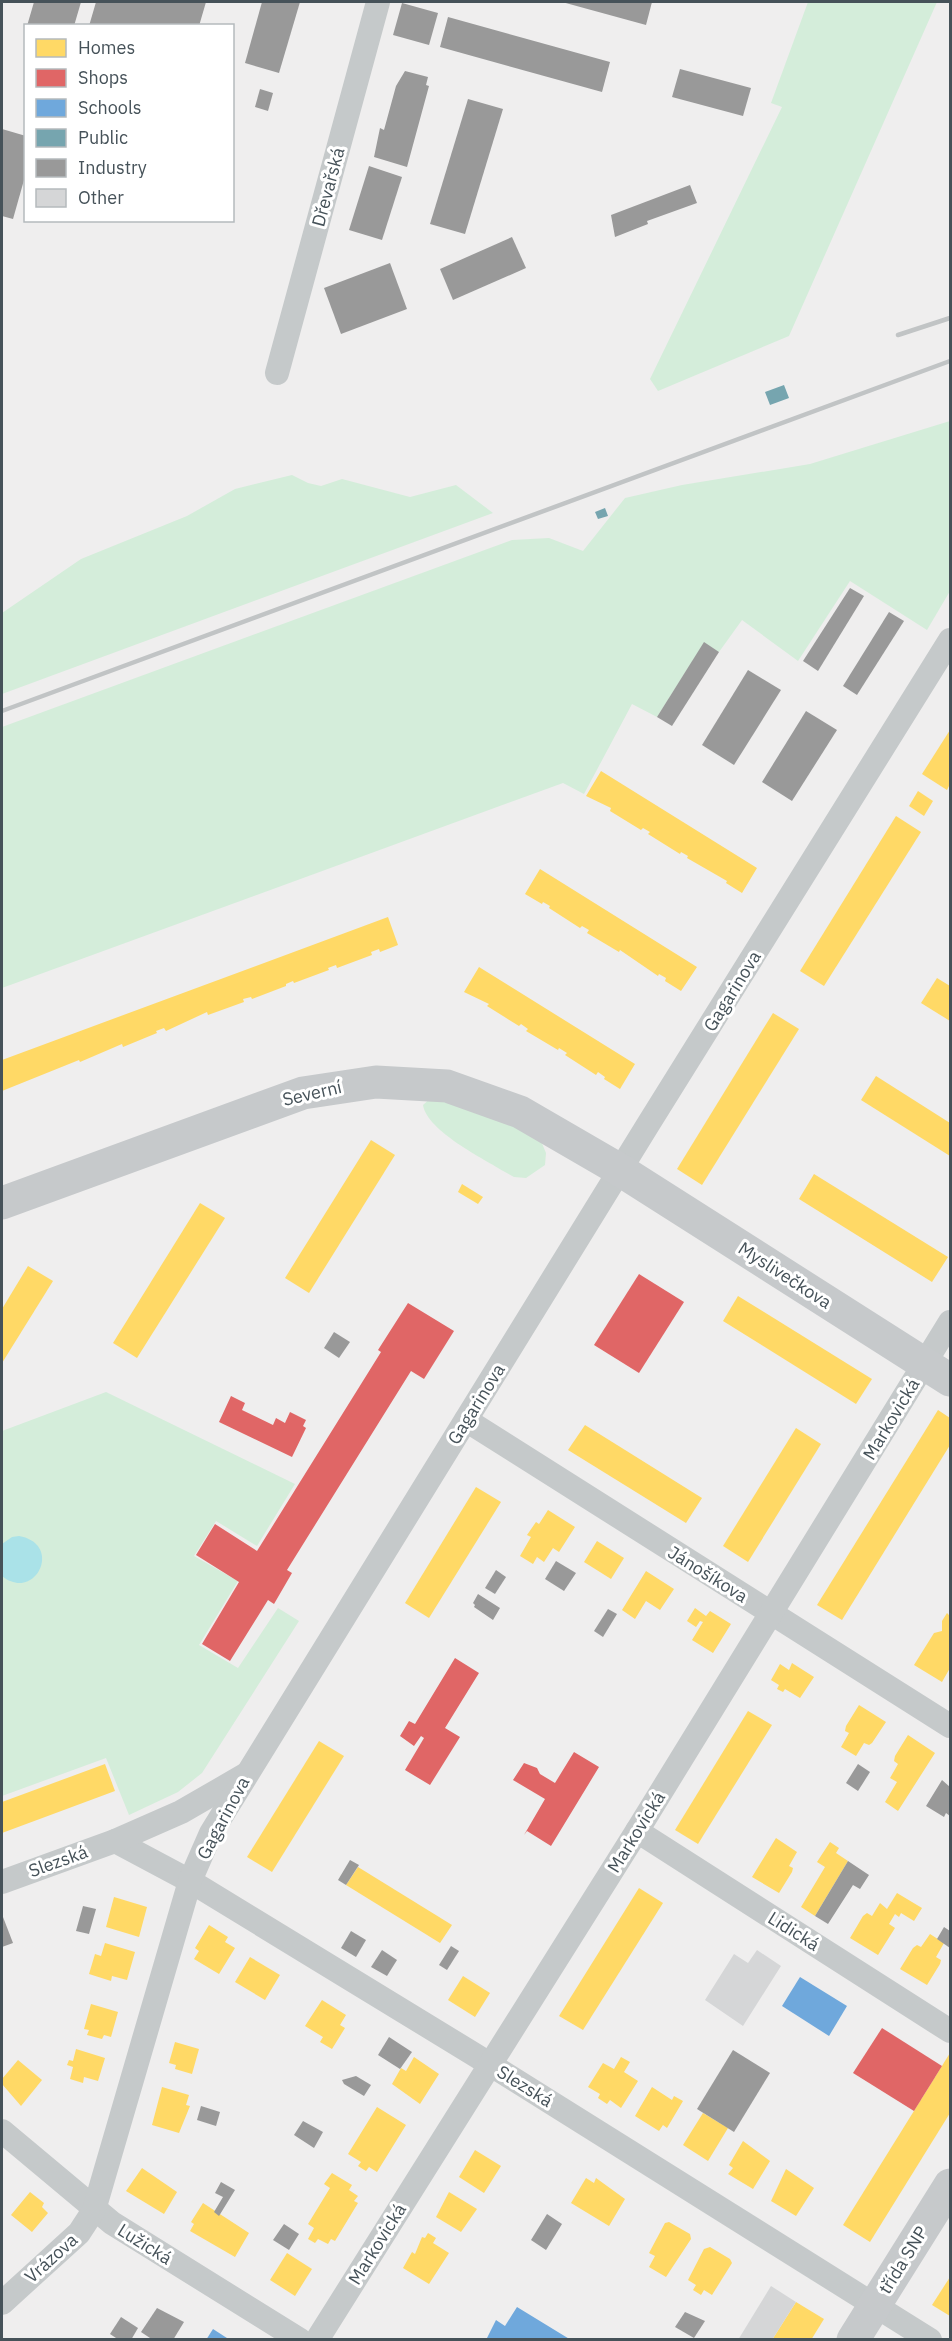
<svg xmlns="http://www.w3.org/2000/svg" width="952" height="2341" viewBox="0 0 952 2341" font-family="'IBM Plex Sans',sans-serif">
  <rect width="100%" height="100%" fill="#efeeee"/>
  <g fill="#d4edda">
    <polygon points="808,2 937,2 789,336 658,391 650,379 782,107 771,103"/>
    <polygon points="950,421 950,591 927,630 850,581 798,661 742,620 719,652 704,643 657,717 632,704 584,794 563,783 2,988 2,727 512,540 549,538 583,551 625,498 682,485 810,464"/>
    <polygon points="292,475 308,483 321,486 342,479 410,497 456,485 493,513 2,694 2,613 81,559 187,516 235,489"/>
    <path d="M432,1097L502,1120L541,1141L546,1153L545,1165L526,1178L514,1177L505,1172C484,1159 427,1131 423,1105Z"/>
    <polygon points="106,1392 295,1484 257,1546 216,1521 194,1556 238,1581 199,1645 238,1668 278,1608 299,1621 202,1773 178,1792 129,1815 106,1758 2,1796 2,1431"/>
  </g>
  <path fill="#aae2e8" d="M19,1536C64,1544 35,1603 2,1576V1544L12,1537Z"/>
  <g fill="#ffd966">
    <polygon points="950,730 950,784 947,790 922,774"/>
    <polygon points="601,771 757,868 742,893 726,883 727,881 687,858 688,856 681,852 680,854 648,834 650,832 643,828 641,830 610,811 611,808 586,796"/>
    <polygon points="918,791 933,801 924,816 909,806"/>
    <polygon points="896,816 921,832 824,986 800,971"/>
    <polygon points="540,869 697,967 681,991 665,981 666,978 659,974 658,976 620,950 619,952 587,933 589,930 582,926 580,928 549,908 550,906 543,902 542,904 525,894"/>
    <polygon points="388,917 398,945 380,952 379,949 371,952 372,955 337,968 336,965 328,968 329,970 294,983 293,981 286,984 286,986 252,999 251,997 243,999 244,1002 208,1015 207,1012 166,1031 164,1028 156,1031 157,1033 123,1047 122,1044 80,1062 79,1060 2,1091 2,1060"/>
    <polygon points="479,967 635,1064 620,1089 604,1079 605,1077 598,1072 596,1075 565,1055 567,1053 559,1048 558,1050 526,1031 528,1029 521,1024 519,1026 487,1006 489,1004 464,992"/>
    <polygon points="937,978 950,986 950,1021 921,1003"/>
    <polygon points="773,1013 799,1029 702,1185 677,1169"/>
    <polygon points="876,1076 950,1123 950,1156 861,1100"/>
    <polygon points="371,1140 395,1155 309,1293 285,1278"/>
    <polygon points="814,1174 948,1257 932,1282 799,1199"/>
    <polygon points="462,1184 483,1197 478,1204 458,1192"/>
    <polygon points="200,1203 225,1218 137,1358 113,1343"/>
    <polygon points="28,1266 53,1281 2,1363 2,1309"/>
    <polygon points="738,1296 872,1379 856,1404 723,1321"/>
    <polygon points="938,1410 950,1418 950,1445 842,1620 817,1605"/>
    <polygon points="585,1425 702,1498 686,1523 568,1450"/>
    <polygon points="796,1428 821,1444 748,1562 723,1546"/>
    <polygon points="476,1487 501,1502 429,1618 405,1603"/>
    <polygon points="548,1510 575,1527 559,1552 553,1548 544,1562 537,1557 533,1564 520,1556 531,1537 527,1535 536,1522 539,1524"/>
    <polygon points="597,1541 624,1558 611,1579 584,1562"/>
    <polygon points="646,1571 674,1589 660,1610 646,1601 635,1619 622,1610"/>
    <polygon points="695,1608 706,1616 710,1611 731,1624 713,1653 692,1640 703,1622 700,1621 696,1627 687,1621"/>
    <polygon points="947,1613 950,1616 950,1668 942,1682 914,1665 934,1633 942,1631 942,1621"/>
    <polygon points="792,1663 814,1677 800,1698 785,1689 783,1692 777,1689 779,1685 771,1680 780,1664 789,1670"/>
    <polygon points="859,1705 886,1722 872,1743 869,1745 864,1743 856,1756 841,1747 849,1733 845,1731 846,1726"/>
    <polygon points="748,1711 772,1725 698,1844 675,1830"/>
    <polygon points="908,1735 935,1753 898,1811 885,1802 897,1782 890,1778 898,1764 894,1761 895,1756"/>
    <polygon points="319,1741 344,1756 272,1872 247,1857"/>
    <polygon points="105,1764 115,1791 2,1833 2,1802"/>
    <polygon points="776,1838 797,1852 789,1866 793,1868 792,1872 779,1893 752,1877"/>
    <polygon points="830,1842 839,1848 836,1853 848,1861 815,1916 801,1907 825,1867 817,1862"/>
    <polygon points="358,1867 452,1925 440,1943 346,1885"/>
    <polygon points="639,1888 663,1903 583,2030 559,2016"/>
    <polygon points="897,1893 922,1908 914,1921 901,1913 899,1917 895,1914 889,1924 895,1928 878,1955 850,1938 863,1916 867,1913 872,1916 880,1903 887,1909"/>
    <polygon points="114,1897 147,1907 139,1937 106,1927"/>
    <polygon points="209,1925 228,1937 225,1942 235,1948 219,1974 194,1959 199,1951 195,1948"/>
    <polygon points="930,1934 944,1943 936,1957 941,1960 940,1964 927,1985 900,1969 913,1948 917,1945 921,1947"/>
    <polygon points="105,1943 135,1952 127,1980 112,1976 111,1981 89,1974 95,1954 101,1956"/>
    <polygon points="250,1957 280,1975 265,2000 235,1982"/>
    <polygon points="463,1976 490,1993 475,2017 448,2000"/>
    <polygon points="322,2000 346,2015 340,2025 345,2028 332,2049 320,2042 323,2037 305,2026"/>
    <polygon points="91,2004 118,2012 111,2037 104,2035 102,2039 87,2035 89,2030 84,2029"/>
    <polygon points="175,2042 199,2049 192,2074 175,2069 176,2065 169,2063"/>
    <polygon points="76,2049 105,2058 98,2081 84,2077 83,2083 70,2079 73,2067 67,2065 69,2060 73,2061"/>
    <polygon points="950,2053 950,2113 870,2242 843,2225"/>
    <polygon points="414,2057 439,2074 420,2104 392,2084 401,2068 406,2071"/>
    <polygon points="621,2057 630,2062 624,2072 638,2081 621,2108 610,2100 607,2104 598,2098 600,2094 588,2087 603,2063 614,2069"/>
    <polygon points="18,2060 42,2080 21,2106 2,2084 2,2079"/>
    <polygon points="162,2087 189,2095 186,2105 190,2106 179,2133 152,2125"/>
    <polygon points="652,2087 672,2100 674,2096 683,2101 667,2128 663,2125 659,2131 635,2116"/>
    <polygon points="377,2107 406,2125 377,2172 369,2167 366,2171 358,2166 361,2162 348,2154"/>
    <polygon points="703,2113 728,2128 708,2161 683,2145"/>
    <polygon points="743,2141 770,2161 753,2189 728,2174 733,2168 729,2165"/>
    <polygon points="475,2150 501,2166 484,2193 459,2177"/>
    <polygon points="142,2168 177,2192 164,2214 126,2191"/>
    <polygon points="786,2169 814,2188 796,2216 771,2201"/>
    <polygon points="332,2173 352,2185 349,2190 358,2196 354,2201 358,2203 335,2241 331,2239 328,2244 318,2239 315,2243 308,2239 314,2228 308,2224 330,2188 324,2184"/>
    <polygon points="586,2178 594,2183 596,2178 625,2199 609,2226 571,2203"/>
    <polygon points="30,2192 44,2203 42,2207 48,2213 32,2232 11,2215"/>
    <polygon points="449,2192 477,2209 461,2232 436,2217"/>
    <polygon points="203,2203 249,2233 235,2257 190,2231 194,2224 191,2222"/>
    <polygon points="669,2222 690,2234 691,2239 666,2277 649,2267 655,2256 649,2253 665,2223"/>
    <polygon points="428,2233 436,2238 433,2243 449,2253 429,2284 403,2268 412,2252 415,2254 422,2237 425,2238"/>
    <polygon points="710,2247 730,2259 732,2263 712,2295 704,2290 701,2295 693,2290 696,2285 688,2280 704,2249"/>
    <polygon points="287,2253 312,2269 295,2296 270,2280"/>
    <polygon points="950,2277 950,2316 932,2305"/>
    <polygon points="796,2302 824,2319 811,2340 772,2340"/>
  </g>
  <g fill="#e06666">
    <polygon points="639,1274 684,1302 639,1373 594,1345"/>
    <polygon points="408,1303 454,1331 424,1379 411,1371 287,1570 292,1573 274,1604 268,1600 230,1661 202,1644 239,1582 196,1555 215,1524 257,1551 381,1352 378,1350"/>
    <polygon points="231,1396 245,1403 242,1410 273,1425 276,1418 285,1423 290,1412 306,1420 303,1426 306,1428 292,1457 219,1422"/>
    <polygon points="455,1658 479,1673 445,1728 460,1737 430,1785 405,1770 424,1738 421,1736 414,1746 400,1736 409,1721 415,1724"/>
    <polygon points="574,1752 599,1767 551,1846 527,1831 524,1835 545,1799 513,1780 524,1763 537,1768 540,1774 555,1783"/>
    <polygon points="882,2028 942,2066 914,2111 853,2073"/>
  </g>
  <g fill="#6fa8dc">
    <polygon points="800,1977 847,2006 829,2036 782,2006"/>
    <polygon points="517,2307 571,2340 486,2340 496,2320 505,2326"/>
    <polygon points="213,2329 230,2340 206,2340"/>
  </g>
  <g fill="#76a5af">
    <polygon points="784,385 789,398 770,405 765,392"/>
    <polygon points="605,508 608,516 598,519 595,512"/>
  </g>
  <g fill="#999">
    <polygon points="34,2 81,2 74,26 27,26"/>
    <polygon points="96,2 206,2 199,26 89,26"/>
    <polygon points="262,2 300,2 279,73 245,63"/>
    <polygon points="562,2 652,2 646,25"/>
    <polygon points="402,3 438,13 429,45 393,35"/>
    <polygon points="448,17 610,62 602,92 440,47"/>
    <polygon points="680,69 751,88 743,116 672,97"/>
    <polygon points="405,71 428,77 426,85 429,86 407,167 374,157 380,128 384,130 396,86"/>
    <polygon points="260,89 273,93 268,111 255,107"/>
    <polygon points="468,99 503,109 465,234 430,224"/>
    <polygon points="2,129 26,136 26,173 13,219 2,216"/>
    <polygon points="369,166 402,177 382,240 349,230"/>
    <polygon points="690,185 697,203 647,221 648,224 615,237 611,215"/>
    <polygon points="512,237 526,268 453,300 440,269"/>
    <polygon points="390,263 407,309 341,334 324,288"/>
    <polygon points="850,588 864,596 818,671 803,661"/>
    <polygon points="889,612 904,621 857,695 843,686"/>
    <polygon points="704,642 719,652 672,726 657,717"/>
    <polygon points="748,670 781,690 734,765 702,745"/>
    <polygon points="806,711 837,730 792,801 762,782"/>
    <polygon points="334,1332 350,1342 339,1358 324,1348"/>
    <polygon points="556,1561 576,1573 564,1591 545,1579"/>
    <polygon points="496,1570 506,1577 495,1594 485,1588"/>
    <polygon points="478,1594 500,1608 493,1620 474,1607 475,1605 473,1603"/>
    <polygon points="608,1609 617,1614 603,1637 594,1631"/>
    <polygon points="858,1764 870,1772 858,1791 846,1783"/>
    <polygon points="942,1780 950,1787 950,1816 946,1813 944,1817 926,1806"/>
    <polygon points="350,1860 359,1865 346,1885 338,1880"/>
    <polygon points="848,1861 869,1875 860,1889 853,1885 828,1924 815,1916"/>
    <polygon points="83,1906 96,1909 89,1934 76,1931"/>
    <polygon points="3,1917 13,1943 2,1947 2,1918"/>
    <polygon points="944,1927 950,1931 950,1948 937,1939"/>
    <polygon points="351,1931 366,1940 356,1957 341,1948"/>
    <polygon points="451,1946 459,1951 447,1970 439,1965"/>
    <polygon points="382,1950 397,1960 387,1976 371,1967"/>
    <polygon points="389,2037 412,2052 400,2069 378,2055"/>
    <polygon points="733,2050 770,2073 734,2132 697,2109"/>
    <polygon points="356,2076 371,2085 364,2096 344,2084 342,2080"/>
    <polygon points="201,2106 220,2112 216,2126 197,2120"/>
    <polygon points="303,2121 323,2132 314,2148 294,2135"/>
    <polygon points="221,2182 235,2190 219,2216 214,2212 223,2197 215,2193"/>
    <polygon points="547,2214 562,2224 546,2250 531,2240"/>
    <polygon points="284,2224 299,2234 289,2250 273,2240"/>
    <polygon points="157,2308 184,2322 173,2340 153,2340 141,2332"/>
    <polygon points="685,2312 705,2321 694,2338 675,2327"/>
    <polygon points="121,2317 138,2328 131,2340 119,2340 110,2334"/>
  </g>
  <g fill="#d5d6d7">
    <polygon points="757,1950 781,1966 743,2026 705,2000 734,1954 748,1963"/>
    <polygon points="771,2286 796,2302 772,2340 738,2340"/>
  </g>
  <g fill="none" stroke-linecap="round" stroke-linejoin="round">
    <g stroke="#c5c9ca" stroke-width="24">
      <polyline points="277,373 378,2"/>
      <polyline points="466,1420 950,1726"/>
      <polyline points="637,1831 950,2031"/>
      <polyline points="115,1841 190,1881 475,2055 930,2340"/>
      <polyline points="2,1882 115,1841 181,1812 245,1775"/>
      <polyline points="2,2131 112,2223 300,2340"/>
      <polyline points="2,2303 79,2233 94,2210 190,1881 211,1833 649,1123 950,640"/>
      <polyline points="317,2340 637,1831 950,1322"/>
    </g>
    <g stroke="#c6c9cb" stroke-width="33">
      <polyline points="2,1203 303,1093 376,1082 447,1086 520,1112 620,1170 950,1380"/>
      <polyline points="853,2340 950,2185"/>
    </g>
    <g stroke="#c1c4c5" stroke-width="4.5">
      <polyline points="898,335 950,318"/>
      <polyline points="2,711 950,361"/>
    </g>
  </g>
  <g text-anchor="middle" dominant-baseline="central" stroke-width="6" stroke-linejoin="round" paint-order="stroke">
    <g font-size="18" fill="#465259" stroke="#fff">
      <text transform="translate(328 187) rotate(-75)">Dřevařská</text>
      <text transform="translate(732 991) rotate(-58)">Gagarinova</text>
      <text transform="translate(312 1093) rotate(-13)">Severní</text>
      <text transform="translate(785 1275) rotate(33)">Myslivečkova</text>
      <text transform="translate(476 1404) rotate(-58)">Gagarinova</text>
      <text transform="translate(891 1419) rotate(-59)">Markovická</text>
      <text transform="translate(708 1574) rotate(32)">Jánošíkova</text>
      <text transform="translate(223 1818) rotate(-62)">Gagarinova</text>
      <text transform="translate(636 1832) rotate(-58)">Markovická</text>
      <text transform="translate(58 1861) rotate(-20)">Slezská</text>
      <text transform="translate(794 1931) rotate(32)">Lidická</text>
      <text transform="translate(525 2086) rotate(32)">Slezská</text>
      <text transform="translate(145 2244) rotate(32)">Lužická</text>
      <text transform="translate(377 2244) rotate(-58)">Markovická</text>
      <text transform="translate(51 2258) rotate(-42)">Vrázova</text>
      <text transform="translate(903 2260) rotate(-58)">třída SNP</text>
    </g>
  </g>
  <rect width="952" height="2341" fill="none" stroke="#465259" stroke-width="6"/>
  <rect x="24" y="24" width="210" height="198" fill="#ffffff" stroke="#b5babd" stroke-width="1.5"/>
  <rect x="36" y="39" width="30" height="18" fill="#ffd966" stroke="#b5babd" stroke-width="1.5"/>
  <text x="78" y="54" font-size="18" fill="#465259">Homes</text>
  <rect x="36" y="69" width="30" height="18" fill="#e06666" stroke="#b5babd" stroke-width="1.5"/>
  <text x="78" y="84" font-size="18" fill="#465259">Shops</text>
  <rect x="36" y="99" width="30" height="18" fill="#6fa8dc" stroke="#b5babd" stroke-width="1.5"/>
  <text x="78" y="114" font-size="18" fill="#465259">Schools</text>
  <rect x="36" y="129" width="30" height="18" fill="#76a5af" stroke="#b5babd" stroke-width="1.5"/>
  <text x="78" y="144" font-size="18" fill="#465259">Public</text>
  <rect x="36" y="159" width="30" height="18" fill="#999999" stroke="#b5babd" stroke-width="1.5"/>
  <text x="78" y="174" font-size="18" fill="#465259">Industry</text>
  <rect x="36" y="189" width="30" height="18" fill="#d5d6d7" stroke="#b5babd" stroke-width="1.5"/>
  <text x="78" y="204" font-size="18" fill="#465259">Other</text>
</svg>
